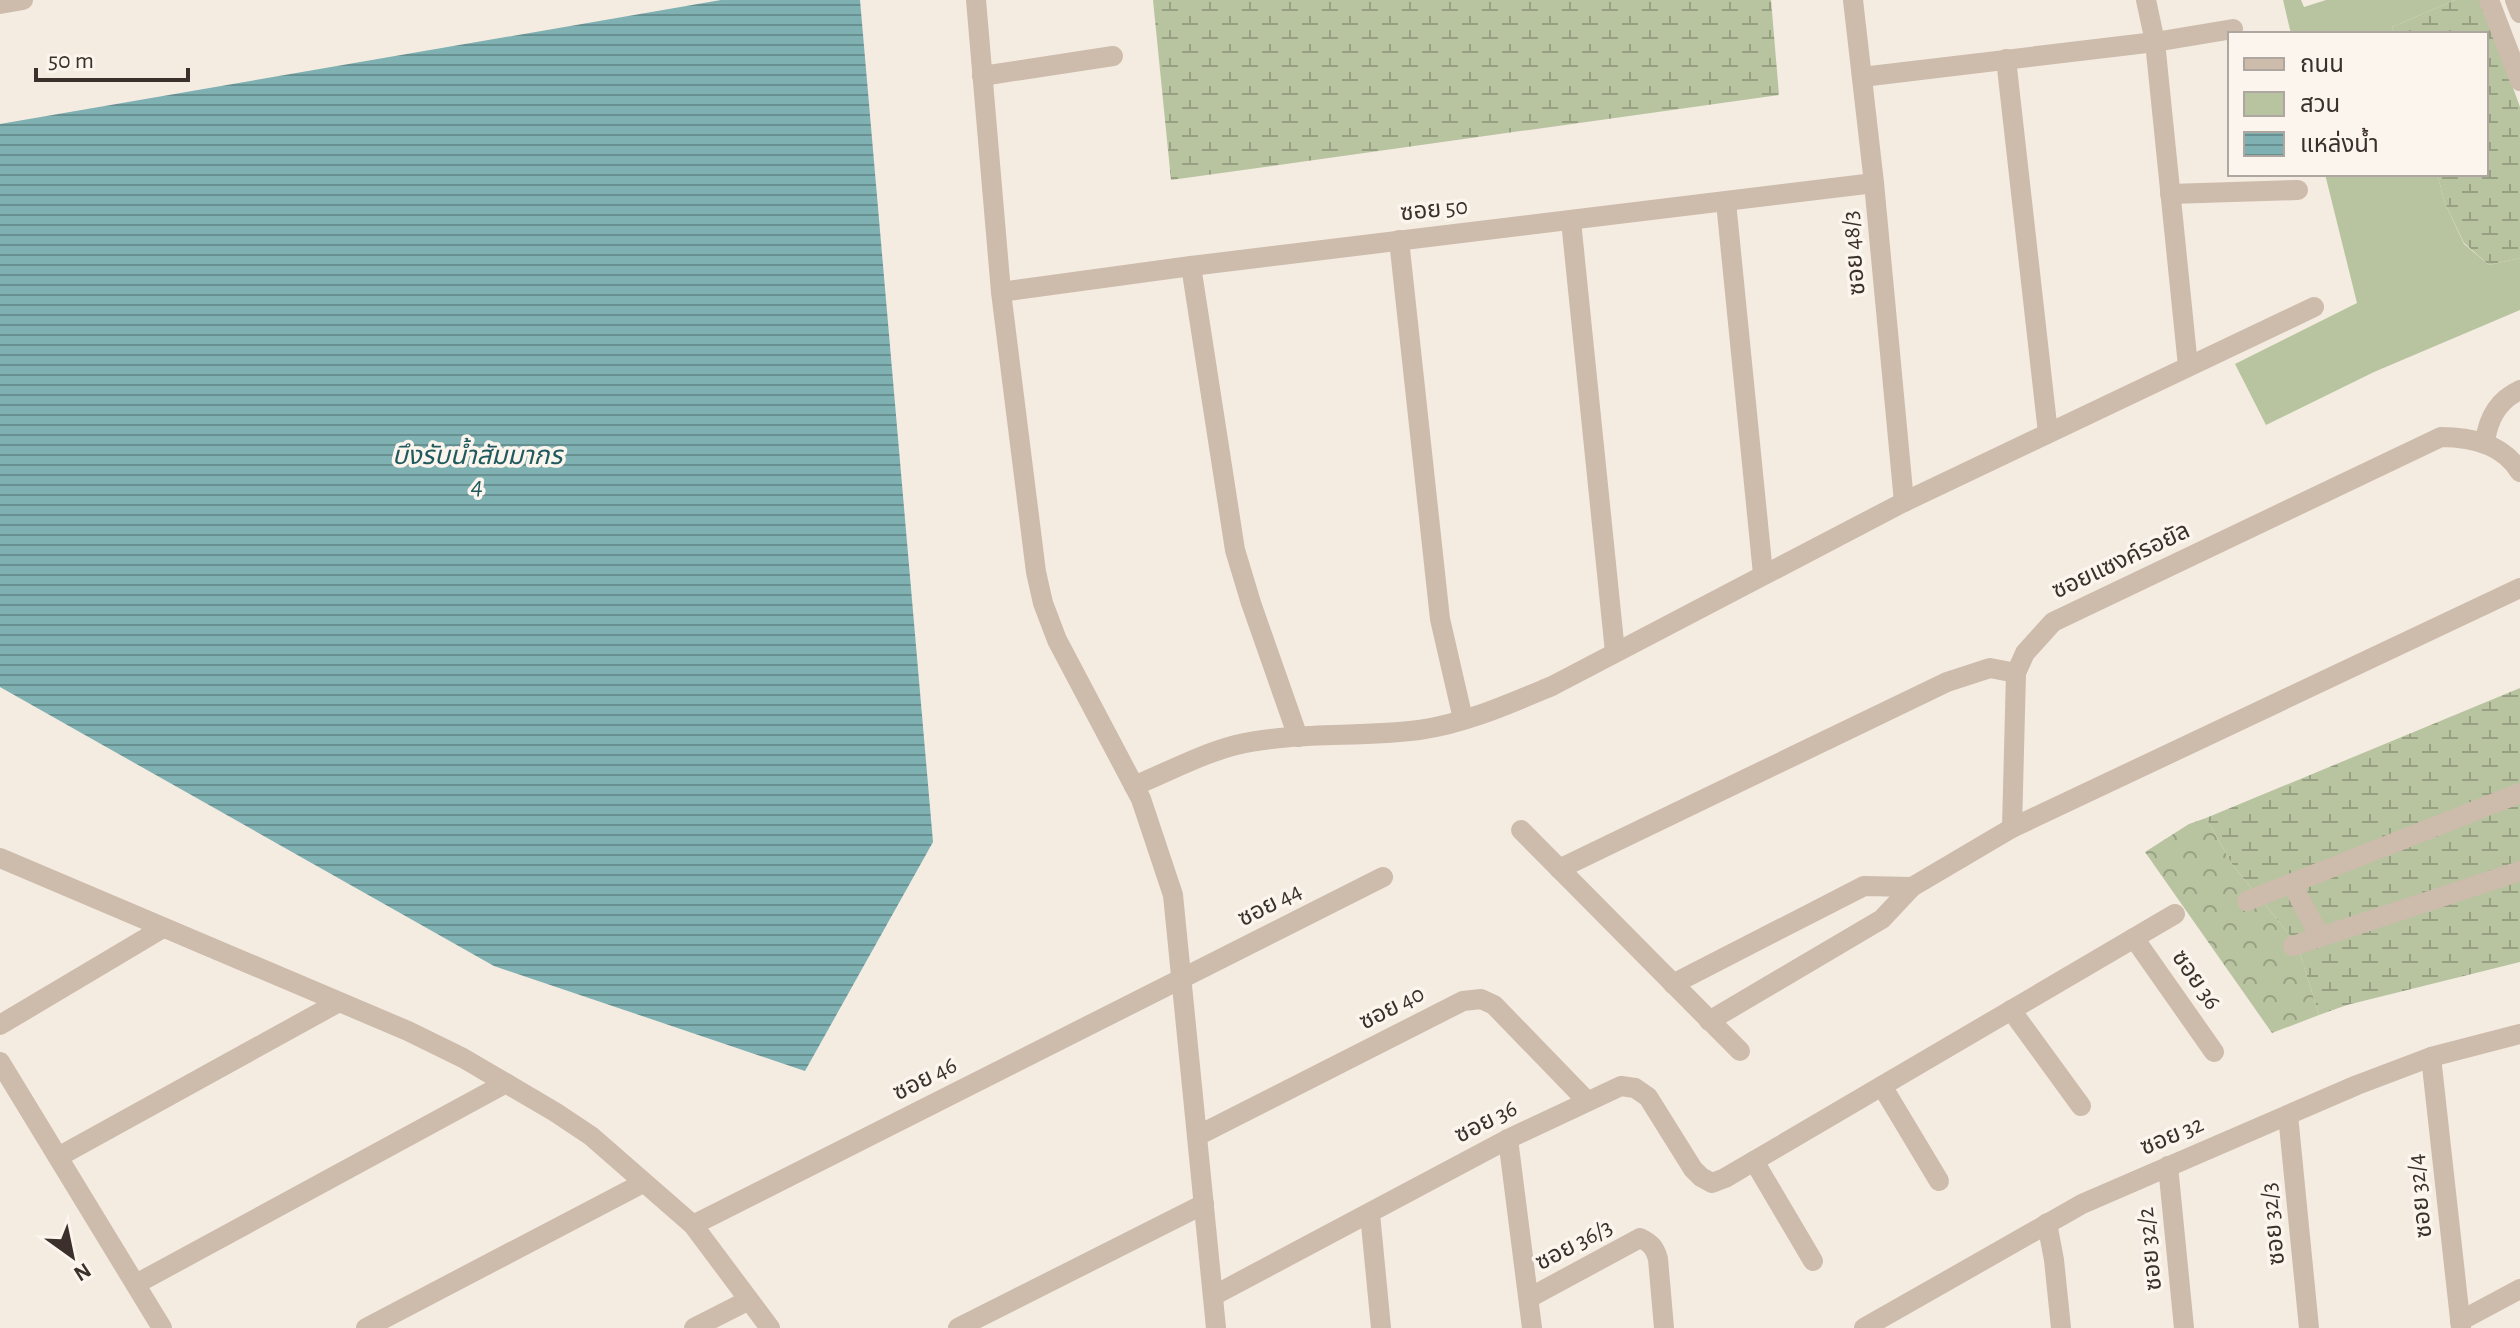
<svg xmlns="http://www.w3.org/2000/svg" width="2520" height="1328" viewBox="0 0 2520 1328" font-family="'Alegreya Sans','Noto Sans Thai',sans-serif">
  <defs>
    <pattern id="forest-crowns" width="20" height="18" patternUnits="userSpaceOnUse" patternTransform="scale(2)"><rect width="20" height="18" fill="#b8c4a0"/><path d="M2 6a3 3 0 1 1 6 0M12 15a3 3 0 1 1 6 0" fill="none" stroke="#97a083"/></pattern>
    <pattern id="wetland-marsh" width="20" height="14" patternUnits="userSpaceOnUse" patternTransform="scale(2)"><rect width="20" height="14" fill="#b8c4a0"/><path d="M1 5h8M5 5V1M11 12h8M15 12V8" fill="none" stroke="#97a083"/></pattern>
    <pattern id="water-rules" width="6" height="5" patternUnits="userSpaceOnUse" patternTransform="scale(2)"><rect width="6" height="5" fill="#7fb0b2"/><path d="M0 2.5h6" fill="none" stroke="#699091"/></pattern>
  </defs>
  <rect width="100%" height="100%" fill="#f4ebe1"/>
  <g fill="#b8c4a0">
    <polygon points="2283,0 2301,0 2304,7 2326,0 2455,0 2392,27 2394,34 2291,34"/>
    <polygon points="2325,174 2437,174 2445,203 2464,244 2489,265 2520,258 2520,310 2374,372 2266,425 2235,364 2357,303"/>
  </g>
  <polygon fill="url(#forest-crowns)" points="2206,818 2232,864 2297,944 2319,1015 2272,1033 2145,852 2189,824"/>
  <g fill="url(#wetland-marsh)">
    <polygon points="1153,0 1771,0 1779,95 1171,180"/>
    <polygon points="2455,0 2481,0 2520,107 2520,258 2489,265 2464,243 2445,203 2437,174 2486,174 2486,34 2394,34 2392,27"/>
    <polygon points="2520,688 2520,962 2347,1005 2319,1015 2297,944 2232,864 2206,818"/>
  </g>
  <polygon fill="url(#water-rules)" points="721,0 860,0 933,842 805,1071 494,966 0,687 0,124"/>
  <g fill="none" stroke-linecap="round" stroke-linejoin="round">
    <g stroke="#cdbbac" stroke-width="20">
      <polyline points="976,0 1001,292 1036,572 1043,603 1057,640 1141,799 1173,895 1216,1328"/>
      <polyline points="1853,0 1874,183 1904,502"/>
      <polyline points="2146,0 2155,42 2188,366"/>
      <polyline points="2489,0 2520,81"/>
      <polyline points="2515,0 2520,13"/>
      <polyline points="0,4 23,0"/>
      <polyline points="2006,59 2048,433"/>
      <polyline points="982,76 1113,56"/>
      <polyline points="1862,77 2155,42 2233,29"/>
      <polyline points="2170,194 2298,190"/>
      <polyline points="1726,202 1763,574"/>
      <polyline points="1571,221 1615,652"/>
      <polyline points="1399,240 1440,619 1463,719"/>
      <polyline points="1191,266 1235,550 1251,603 1298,737"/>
      <polyline points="1001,292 1191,266 1874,183"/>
      <path d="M2485,442C2488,418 2498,400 2520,390"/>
      <path d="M1134,786C1168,772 1201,754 1236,745C1295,731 1358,738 1419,730C1464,724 1509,704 1552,686L1904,502L2314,307"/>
      <polyline points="2012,828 2520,588"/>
      <polyline points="1521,830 1740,1051"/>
      <polyline points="0,858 408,1031 463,1058 555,1112 591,1136 693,1225 770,1328"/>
      <polyline points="1559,869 1947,682 1990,668 2016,673"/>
      <polyline points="2292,884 2320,937"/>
      <polyline points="2247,901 2520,793"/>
      <polyline points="2134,938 2214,1052"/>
      <polyline points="2293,946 2520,871"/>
      <polyline points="1673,984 1864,886 1912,887"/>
      <polyline points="2011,1010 2081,1106"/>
      <path d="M1709,1021L1882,919L1912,887L2012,828L2016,673L2025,653L2053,622L2441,437C2472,437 2503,444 2520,472"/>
      <polyline points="0,1025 163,928"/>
      <polyline points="2431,1057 2461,1328"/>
      <polyline points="0,1062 162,1328"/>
      <polyline points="1882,1086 1939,1181"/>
      <polyline points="2288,1115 2309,1328"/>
      <polyline points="1197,1136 1463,1001 1481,999 1494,1005 1587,1101"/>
      <polyline points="1508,1139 1532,1328"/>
      <polyline points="58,1157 339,1002"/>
      <polyline points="1754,1161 1813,1261"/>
      <polyline points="2168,1166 2184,1328"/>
      <polyline points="1370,1214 1381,1328"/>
      <polyline points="2047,1223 2054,1260 2061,1328"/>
      <polyline points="693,1225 1383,877"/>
      <polyline points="136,1284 506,1083"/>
      <polyline points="1213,1296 1508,1139 1621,1086 1635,1088 1648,1097 1693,1169 1701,1177 1712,1183 1725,1178 2175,914"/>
      <path d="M1529,1298L1640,1238C1651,1243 1655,1248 1658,1259L1664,1328"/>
      <polyline points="2460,1321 2520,1289"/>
      <polyline points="366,1328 643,1183"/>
      <polyline points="694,1328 749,1300"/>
      <polyline points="958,1328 1204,1204"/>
      <polyline points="1864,1328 2082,1204 2357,1085 2431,1057 2520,1034"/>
    </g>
  </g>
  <g text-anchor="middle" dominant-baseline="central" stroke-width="7" stroke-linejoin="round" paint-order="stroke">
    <g font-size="24" fill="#3b302b" stroke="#fbf5ee">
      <text transform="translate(1434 210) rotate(-6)">ซอย 50</text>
      <text transform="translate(1854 253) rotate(-95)">ซอย 48/3</text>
      <text transform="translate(2121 561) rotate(-25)">ซอยแซงค์รอยัล</text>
      <text transform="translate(1270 905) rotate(-27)">ซอย 44</text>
      <text transform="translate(2196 980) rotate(55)">ซอย 36</text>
      <text transform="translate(1392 1008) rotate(-27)">ซอย 40</text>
      <text transform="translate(925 1079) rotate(-27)">ซอย 46</text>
      <text transform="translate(1486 1122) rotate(-27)">ซอย 36</text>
      <text transform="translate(2172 1136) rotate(-23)">ซอย 32</text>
      <text transform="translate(2420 1196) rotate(-96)">ซอย 32/4</text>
      <text transform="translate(2273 1224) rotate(-96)">ซอย 32/3</text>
      <text transform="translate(1574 1245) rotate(-28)">ซอย 36/3</text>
      <text transform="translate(2150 1249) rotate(-96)">ซอย 32/2</text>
    </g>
    <g font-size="26" font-style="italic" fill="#1f5a5e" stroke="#fbf5ee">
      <text x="477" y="456">บึงรับน้ำสัมมากร<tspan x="477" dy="30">4</tspan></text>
    </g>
  </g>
  <rect x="2228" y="32" width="260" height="144" fill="#fbf5ee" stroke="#aea6a0" stroke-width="2"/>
  <rect x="2244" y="58" width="40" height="12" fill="#cdbbac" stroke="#aea6a0" stroke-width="2"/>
  <text x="2300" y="72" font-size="24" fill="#3b302b">ถนน</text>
  <rect x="2244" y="92" width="40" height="24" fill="#b8c4a0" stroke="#aea6a0" stroke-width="2"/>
  <text x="2300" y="112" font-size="24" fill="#3b302b">สวน</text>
  <rect x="2244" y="132" width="40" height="24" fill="url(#water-rules)" stroke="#aea6a0" stroke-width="2"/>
  <text x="2300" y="152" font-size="24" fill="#3b302b">แหล่งน้ำ</text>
  <g transform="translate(72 1256) rotate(147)" stroke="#fbf5ee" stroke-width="6" paint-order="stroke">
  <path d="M0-6L14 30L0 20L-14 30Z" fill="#3b302b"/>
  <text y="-12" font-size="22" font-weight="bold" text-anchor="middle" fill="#3b302b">N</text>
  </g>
  <path d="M36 68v12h152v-12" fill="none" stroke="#3b302b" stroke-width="4"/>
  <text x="48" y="68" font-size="24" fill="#3b302b" stroke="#fbf5ee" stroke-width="6" paint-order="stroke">50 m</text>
</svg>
